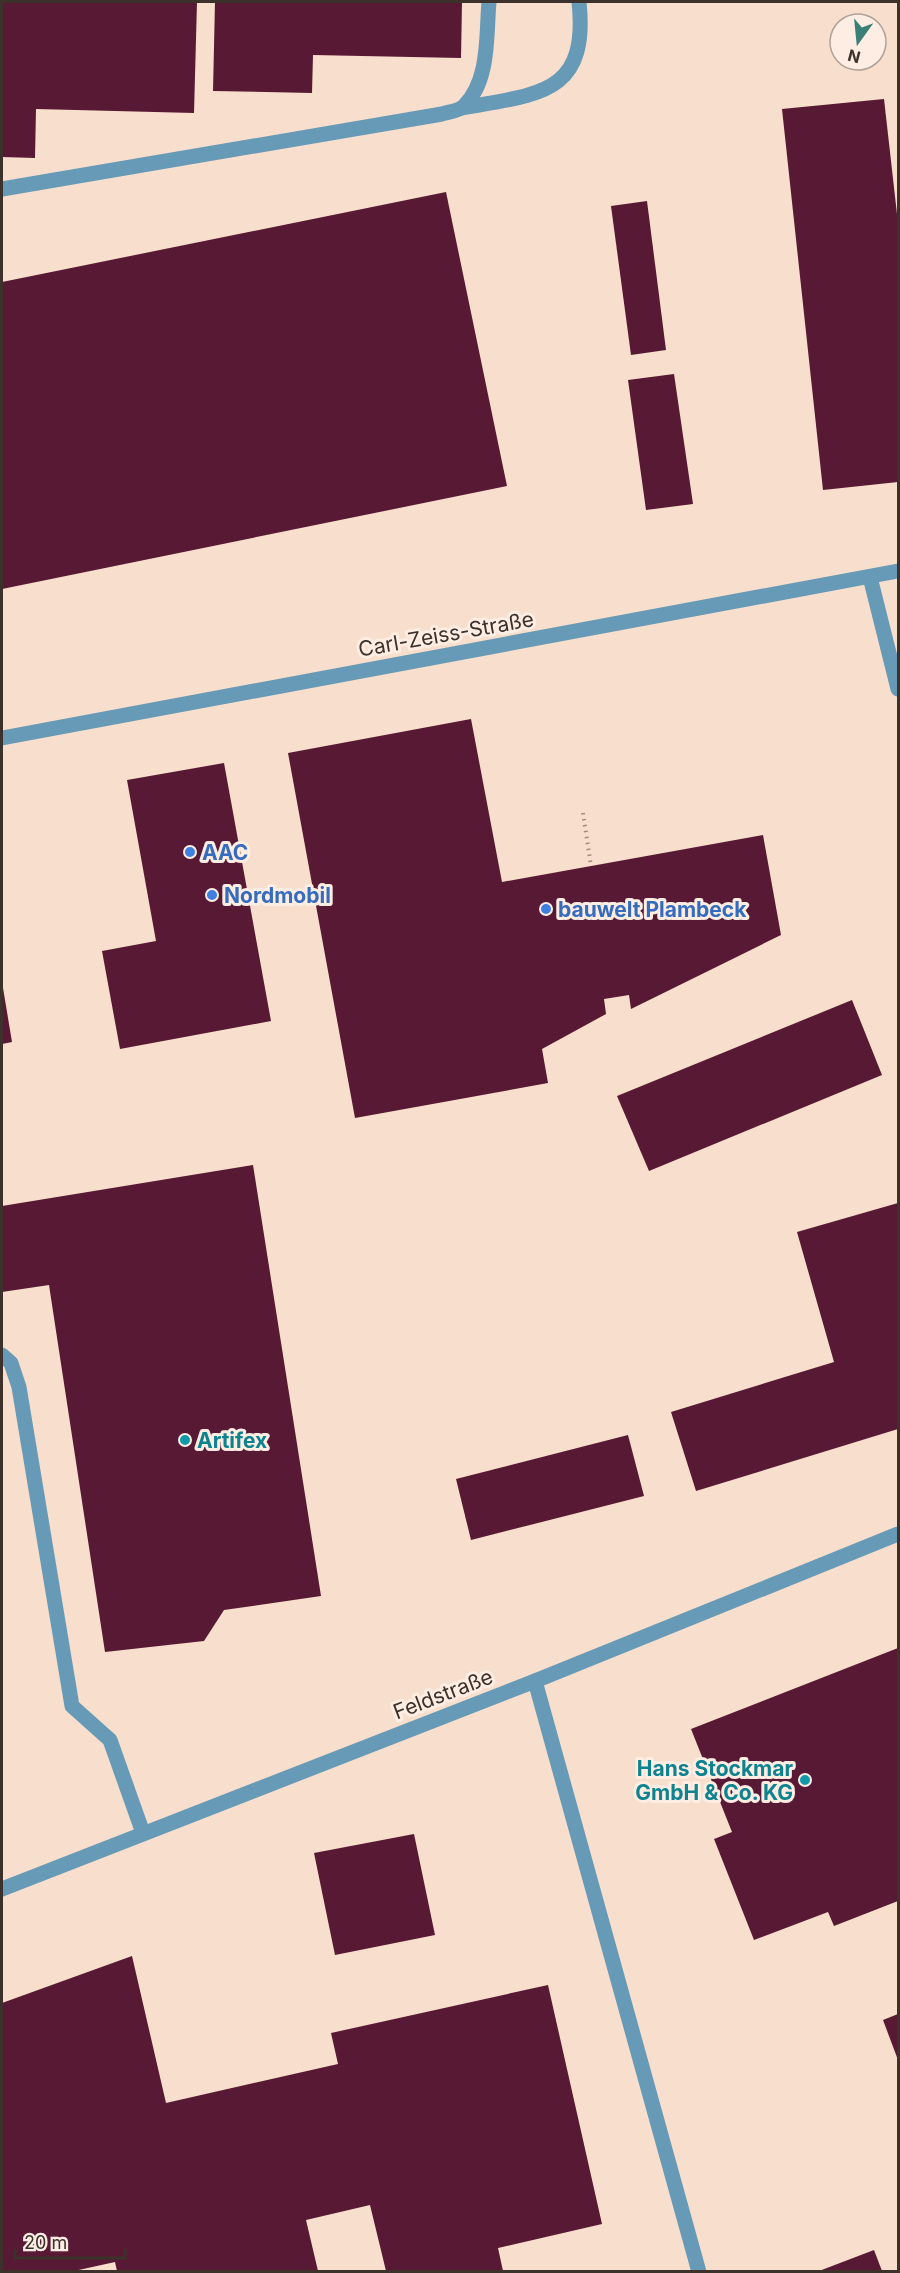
<svg xmlns="http://www.w3.org/2000/svg" width="900" height="2273" viewBox="0 0 900 2273" font-family="Inter,sans-serif">
  <rect width="100%" height="100%" fill="#f8decc"/>
  <g fill="#571933">
    <polygon points="2,2 197,2 194,113 36,109 35,158 2,157"/>
    <polygon points="215,2 462,2 461,58 313,55 312,93 213,91"/>
    <polygon points="884,99 898,223 898,482 823,490 782,109"/>
    <polygon points="446,192 507,486 2,589 2,282"/>
    <polygon points="647,201 666,350 631,355 611,206"/>
    <polygon points="674,374 693,504 646,510 628,380"/>
    <polygon points="471,719 502,882 763,835 781,935 631,1009 629,995 604,999 606,1014 542,1049 548,1083 355,1118 288,753"/>
    <polygon points="224,763 271,1021 120,1049 102,951 156,941 127,780"/>
    <polygon points="3,988 12,1042 2,1044 2,989"/>
    <polygon points="852,1000 882,1075 649,1171 617,1096"/>
    <polygon points="253,1165 321,1596 224,1610 204,1641 105,1652 49,1285 2,1292 2,1206"/>
    <polygon points="898,1203 898,1429 696,1491 671,1412 834,1362 797,1232"/>
    <polygon points="628,1435 644,1496 471,1540 456,1479"/>
    <polygon points="898,1648 898,1901 834,1926 828,1912 754,1940 714,1839 732,1832 691,1729"/>
    <polygon points="414,1834 435,1935 335,1955 314,1853"/>
    <polygon points="132,1956 166,2103 338,2064 331,2033 548,1985 602,2224 498,2248 503,2271 386,2271 370,2205 306,2220 318,2271 117,2271 115,2262 74,2271 2,2271 2,2003"/>
    <polygon points="898,2014 898,2060 883,2020"/>
    <polygon points="874,2250 882,2271 819,2271"/>
  </g>
  <g fill="none" stroke-linecap="round" stroke-linejoin="round">
    <polyline stroke="#9f8d80" stroke-width="4" stroke-dasharray="1.5 4.5" stroke-linecap="butt" points="583,813 591,866"/>
    <g stroke="#679ab7" stroke-width="15">
      <path d="M462,108C537,94 589,96 579,2"/>
      <path d="M2,189L442,114C448,112 459,111 464,106C490,80 486,35 489,2"/>
      <polyline points="870,577 898,689"/>
      <polyline points="2,738 898,571"/>
      <polyline points="2,1355 11,1363 19,1387 72,1706 110,1740 143,1833"/>
      <polyline points="535,1681 699,2272"/>
      <polyline points="2,1889 535,1681 898,1534"/>
    </g>
  </g>
  <g fill="#3f7fe0" stroke="#fdede3" stroke-width="2">
    <circle cx="190" cy="852" r="6"/>
    <circle cx="212" cy="895" r="6"/>
    <circle cx="546" cy="909" r="6"/>
  </g>
  <g fill="#0f9aa8" stroke="#fdede3" stroke-width="2">
    <circle cx="185" cy="1440" r="6"/>
    <circle cx="805" cy="1780" r="6"/>
  </g>
  <g text-anchor="middle" dominant-baseline="central" stroke-width="6" stroke-linejoin="round" paint-order="stroke">
    <g font-size="21" fill="#3c322b" stroke="#fdede3">
      <text transform="translate(446 634) rotate(-10)">Carl-Zeiss-Straße</text>
      <text transform="translate(443 1694) rotate(-21)">Feldstraße</text>
    </g>
    <g font-size="21" font-weight="bold" fill="#366cbe" stroke="#fdede3" text-anchor="start">
      <text x="202" y="852">AAC</text>
      <text x="224" y="895">Nordmobil</text>
      <text x="558" y="909">bauwelt Plambeck</text>
    </g>
    <g font-size="21" font-weight="bold" fill="#0d838f" stroke="#fdede3" text-anchor="start">
      <text x="197" y="1440">Artifex</text>
      <text x="793" y="1768" text-anchor="end">Hans Stockmar<tspan x="793" dy="24">GmbH &amp; Co. KG</tspan></text>
    </g>
  </g>
  <rect width="900" height="2273" fill="none" stroke="#3c322b" stroke-width="6"/>
  <g transform="translate(858 42) rotate(195)"><circle r="28" fill="#fdede3" stroke="#b0a299" stroke-width="1.5"/>
  <path d="M0-4.5L10 22L0 15L-10 22Z" fill="#3a8076"/>
  <text y="-9" font-size="16" font-weight="bold" text-anchor="middle" fill="#3c322b">N</text>
  </g>
  <path d="M15 2249v9h110v-9" fill="none" stroke="#3c322b" stroke-width="3"/>
  <text x="24" y="2249" font-size="18" fill="#3c322b" stroke="#fdede3" stroke-width="4.5" paint-order="stroke">20 m</text>
</svg>
